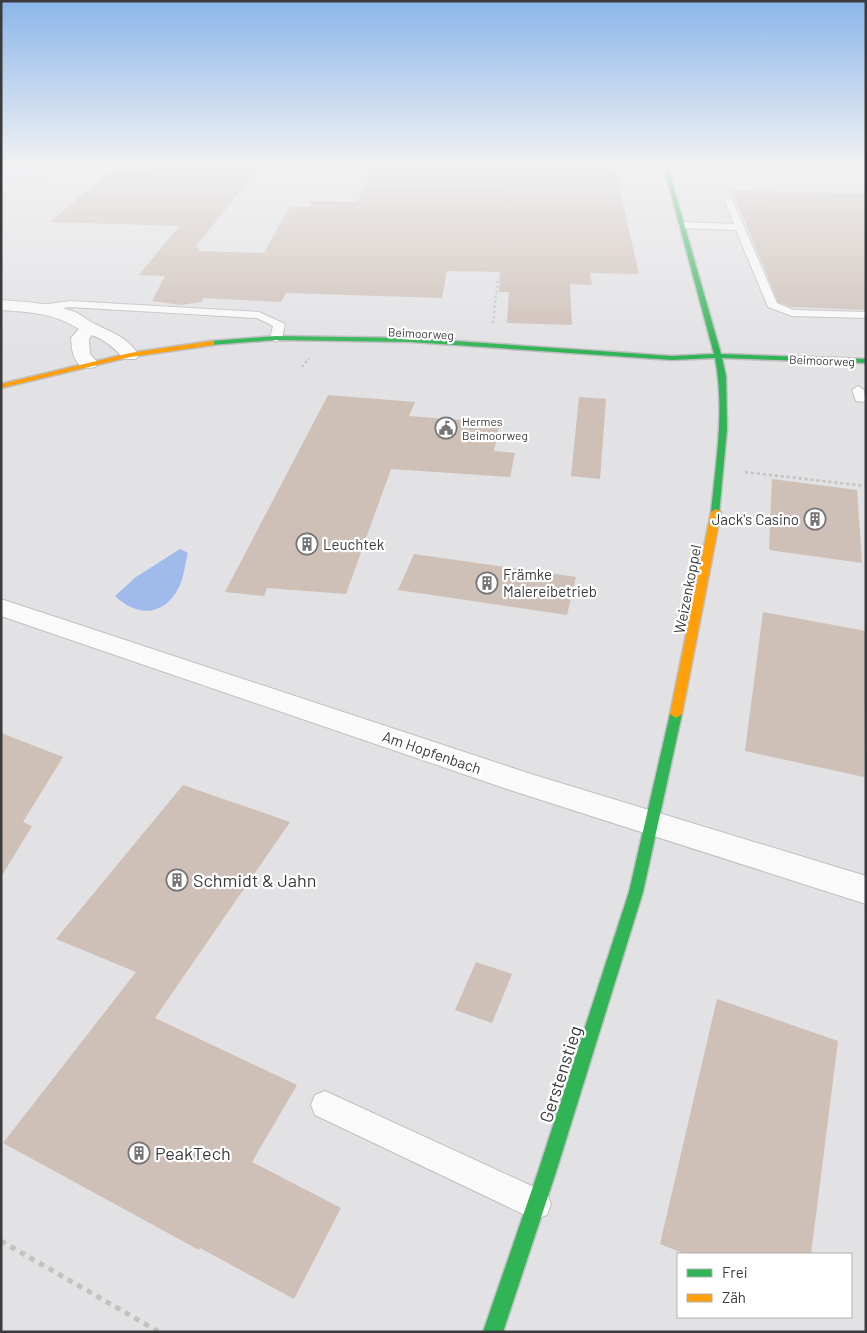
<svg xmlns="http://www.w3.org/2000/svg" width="867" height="1333" viewBox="0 0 867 1333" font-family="Barlow,sans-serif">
  <rect width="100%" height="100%" fill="#e2e1e4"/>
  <polygon fill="#cfbeea" points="1,164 53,164 1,183"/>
  <path fill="#a0baec" d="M180,549L188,553C185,563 184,578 179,587C164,617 137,617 115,596L136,577Z"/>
  <g fill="#cebfb7">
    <polygon points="150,164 263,164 195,247 199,248 197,251 264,253 290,206 310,207 312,201 357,202 375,164 614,164 639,274 590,273 592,285 570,284 572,325 507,323 509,292 499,292 500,272 447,271 442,298 286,293 281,302 204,298 201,302 181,305 152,301 165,276 139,275 179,226 50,222 111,170 143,171"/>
    <polygon points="732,190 866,194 866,310 792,307 778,302"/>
    <polygon points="328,395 415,402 409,416 500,423 494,451 515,453 510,477 391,469 346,594 267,588 264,596 225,592"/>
    <polygon points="579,397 606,399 600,479 571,476"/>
    <polygon points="772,479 857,490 862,563 769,550"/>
    <polygon points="414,554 576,577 567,615 398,590"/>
    <polygon points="763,612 866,631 864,777 745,751"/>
    <polygon points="1,733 63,757 23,822 32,826 1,877"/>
    <polygon points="183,785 290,822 155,1018 297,1085 252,1162 341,1208 294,1299 200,1248 199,1250 3,1143 136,972 56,939"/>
    <polygon points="476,962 512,974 492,1023 455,1010"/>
    <polygon points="717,999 838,1041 811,1254 685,1254 660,1244"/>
  </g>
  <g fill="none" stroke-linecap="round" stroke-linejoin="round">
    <g stroke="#bfbec0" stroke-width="2">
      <g id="lane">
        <polygon points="725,197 732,199 777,303 794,310 866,312 866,318 792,316 768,307 736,230 682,228 677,225 682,222 734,224 724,199"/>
        <polygon points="70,301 259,312 285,324 282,338 276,342 270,338 273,326 257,318 70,307 40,311 34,308 40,305"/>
        <polygon points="858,386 864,390 866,402 856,401 852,390"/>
        <polygon points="325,1091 547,1193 551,1204 547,1215 536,1219 525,1215 315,1115 311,1105 315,1095"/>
      </g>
    </g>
    <g stroke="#bfbec0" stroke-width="2">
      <g id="street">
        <path d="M1,300C26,302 51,303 75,312C82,315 88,321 95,324C114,334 126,336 139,355L136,359H124C115,348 105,340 92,335L89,339L90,354L98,363L95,367C75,372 72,354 71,338L79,329C54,313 29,312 1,310Z"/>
        <polygon points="1,599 531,774 866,876 866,904 510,790 1,616"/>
      </g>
    </g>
    <g stroke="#bfbec0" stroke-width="3">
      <g id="fast">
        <path d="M663,164H667L721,354L866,359V363L722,358L726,376L727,429L719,514H713L711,512C716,461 725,409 715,358L672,360L411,342L276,340L211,345L207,343L211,341L276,336L411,338L672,356L714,354Z"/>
        <polygon points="676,710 682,714 643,892 556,1172 503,1332 483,1332 538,1172 629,892 670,714"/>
      </g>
    </g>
    <g stroke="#bfbec0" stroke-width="3">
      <g id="slow">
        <polygon points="211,341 214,341 214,345 130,357 1,388 1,384 130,353"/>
        <polygon points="716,509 721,512 682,714 676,718 670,714 711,512"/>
      </g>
    </g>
    <g stroke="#c2c2c2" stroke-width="2" stroke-dasharray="2.5 2.5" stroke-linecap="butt">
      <polyline points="493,323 498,277"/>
      <polyline points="302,367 309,358"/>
    </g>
    <polyline stroke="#c2c2c2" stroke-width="2.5" stroke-dasharray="3 3" stroke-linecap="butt" points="745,472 866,486"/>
    <polyline stroke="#c2c2c2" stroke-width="5" stroke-dasharray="5.5 5.5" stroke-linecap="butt" points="1,1241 159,1332"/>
    <use href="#lane" fill="#fbfafb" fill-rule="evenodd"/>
    <use href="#street" fill="#fbfafb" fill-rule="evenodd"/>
    <use href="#fast" fill="#30b455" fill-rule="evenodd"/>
    <use href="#slow" fill="#ff9f0a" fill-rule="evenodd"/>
    <polyline stroke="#bebebf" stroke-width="2" stroke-dasharray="1 2.5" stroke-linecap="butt" points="1,193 78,164"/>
  </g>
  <linearGradient id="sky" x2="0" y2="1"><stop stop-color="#8bb6ea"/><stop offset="0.47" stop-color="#f2f2f3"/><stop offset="1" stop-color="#f2f2f3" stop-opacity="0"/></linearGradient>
  <rect width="867" height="351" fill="url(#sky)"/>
  <defs>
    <g id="civic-ring" transform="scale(1.125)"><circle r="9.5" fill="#fff" stroke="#757477" stroke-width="1.5"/><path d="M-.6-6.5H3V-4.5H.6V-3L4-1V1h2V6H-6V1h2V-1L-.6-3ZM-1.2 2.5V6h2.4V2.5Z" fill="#757477"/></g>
    <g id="building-ring" transform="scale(1.125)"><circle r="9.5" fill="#fff" stroke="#757477" stroke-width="1.5"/><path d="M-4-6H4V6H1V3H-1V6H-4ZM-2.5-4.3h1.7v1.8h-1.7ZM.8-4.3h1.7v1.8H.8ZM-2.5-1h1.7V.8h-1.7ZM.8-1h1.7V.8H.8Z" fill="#757477"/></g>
  </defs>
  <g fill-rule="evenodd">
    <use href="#civic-ring" x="446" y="428"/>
    <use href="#building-ring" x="815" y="519"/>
    <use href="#building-ring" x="307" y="544"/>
    <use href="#building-ring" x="487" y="583"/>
    <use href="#building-ring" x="177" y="880"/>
    <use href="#building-ring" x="139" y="1153"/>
  </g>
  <g text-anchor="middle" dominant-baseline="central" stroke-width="4.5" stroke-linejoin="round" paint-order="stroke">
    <g font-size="12" fill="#3b3a3d" stroke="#fff">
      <text transform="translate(421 333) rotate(3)">Beimoorweg</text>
      <text transform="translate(822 360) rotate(2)">Beimoorweg</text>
    </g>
    <g font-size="12" fill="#3b3a3d" stroke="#fff" text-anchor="start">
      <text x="462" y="421">Hermes<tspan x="462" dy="14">Beimoorweg</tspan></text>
    </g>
    <g font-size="15" fill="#3b3a3d" stroke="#fff" text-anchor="start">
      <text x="799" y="519" text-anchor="end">Jack's Casino</text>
      <text x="323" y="544">Leuchtek</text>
      <text x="503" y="574">Främke<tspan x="503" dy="17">Malereibetrieb</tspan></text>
    </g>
    <g font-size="15" fill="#3b3a3d" stroke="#fff">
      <text transform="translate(687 589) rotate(-79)">Weizenkoppel</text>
      <text transform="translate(432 752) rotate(19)">Am Hopfenbach</text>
    </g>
    <g font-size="18" fill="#3b3a3d" stroke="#fff" text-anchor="start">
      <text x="193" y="880">Schmidt &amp; Jahn</text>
      <text x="155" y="1153">PeakTech</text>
    </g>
    <g font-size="18" fill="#3b3a3d" stroke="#fff">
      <text transform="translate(560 1074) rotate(-72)">Gerstenstieg</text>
    </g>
  </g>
  <rect width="867" height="1333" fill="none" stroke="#3b3a3d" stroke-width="5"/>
  <rect x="677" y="1253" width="175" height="65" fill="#ffffff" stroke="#b1b0b1"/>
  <rect x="687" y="1269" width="25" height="8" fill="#30b455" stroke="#b1b0b1"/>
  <text x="722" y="1278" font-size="15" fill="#3b3a3d">Frei</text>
  <rect x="687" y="1294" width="25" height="8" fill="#ff9f0a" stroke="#b1b0b1"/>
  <text x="722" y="1303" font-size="15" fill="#3b3a3d">Zäh</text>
</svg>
